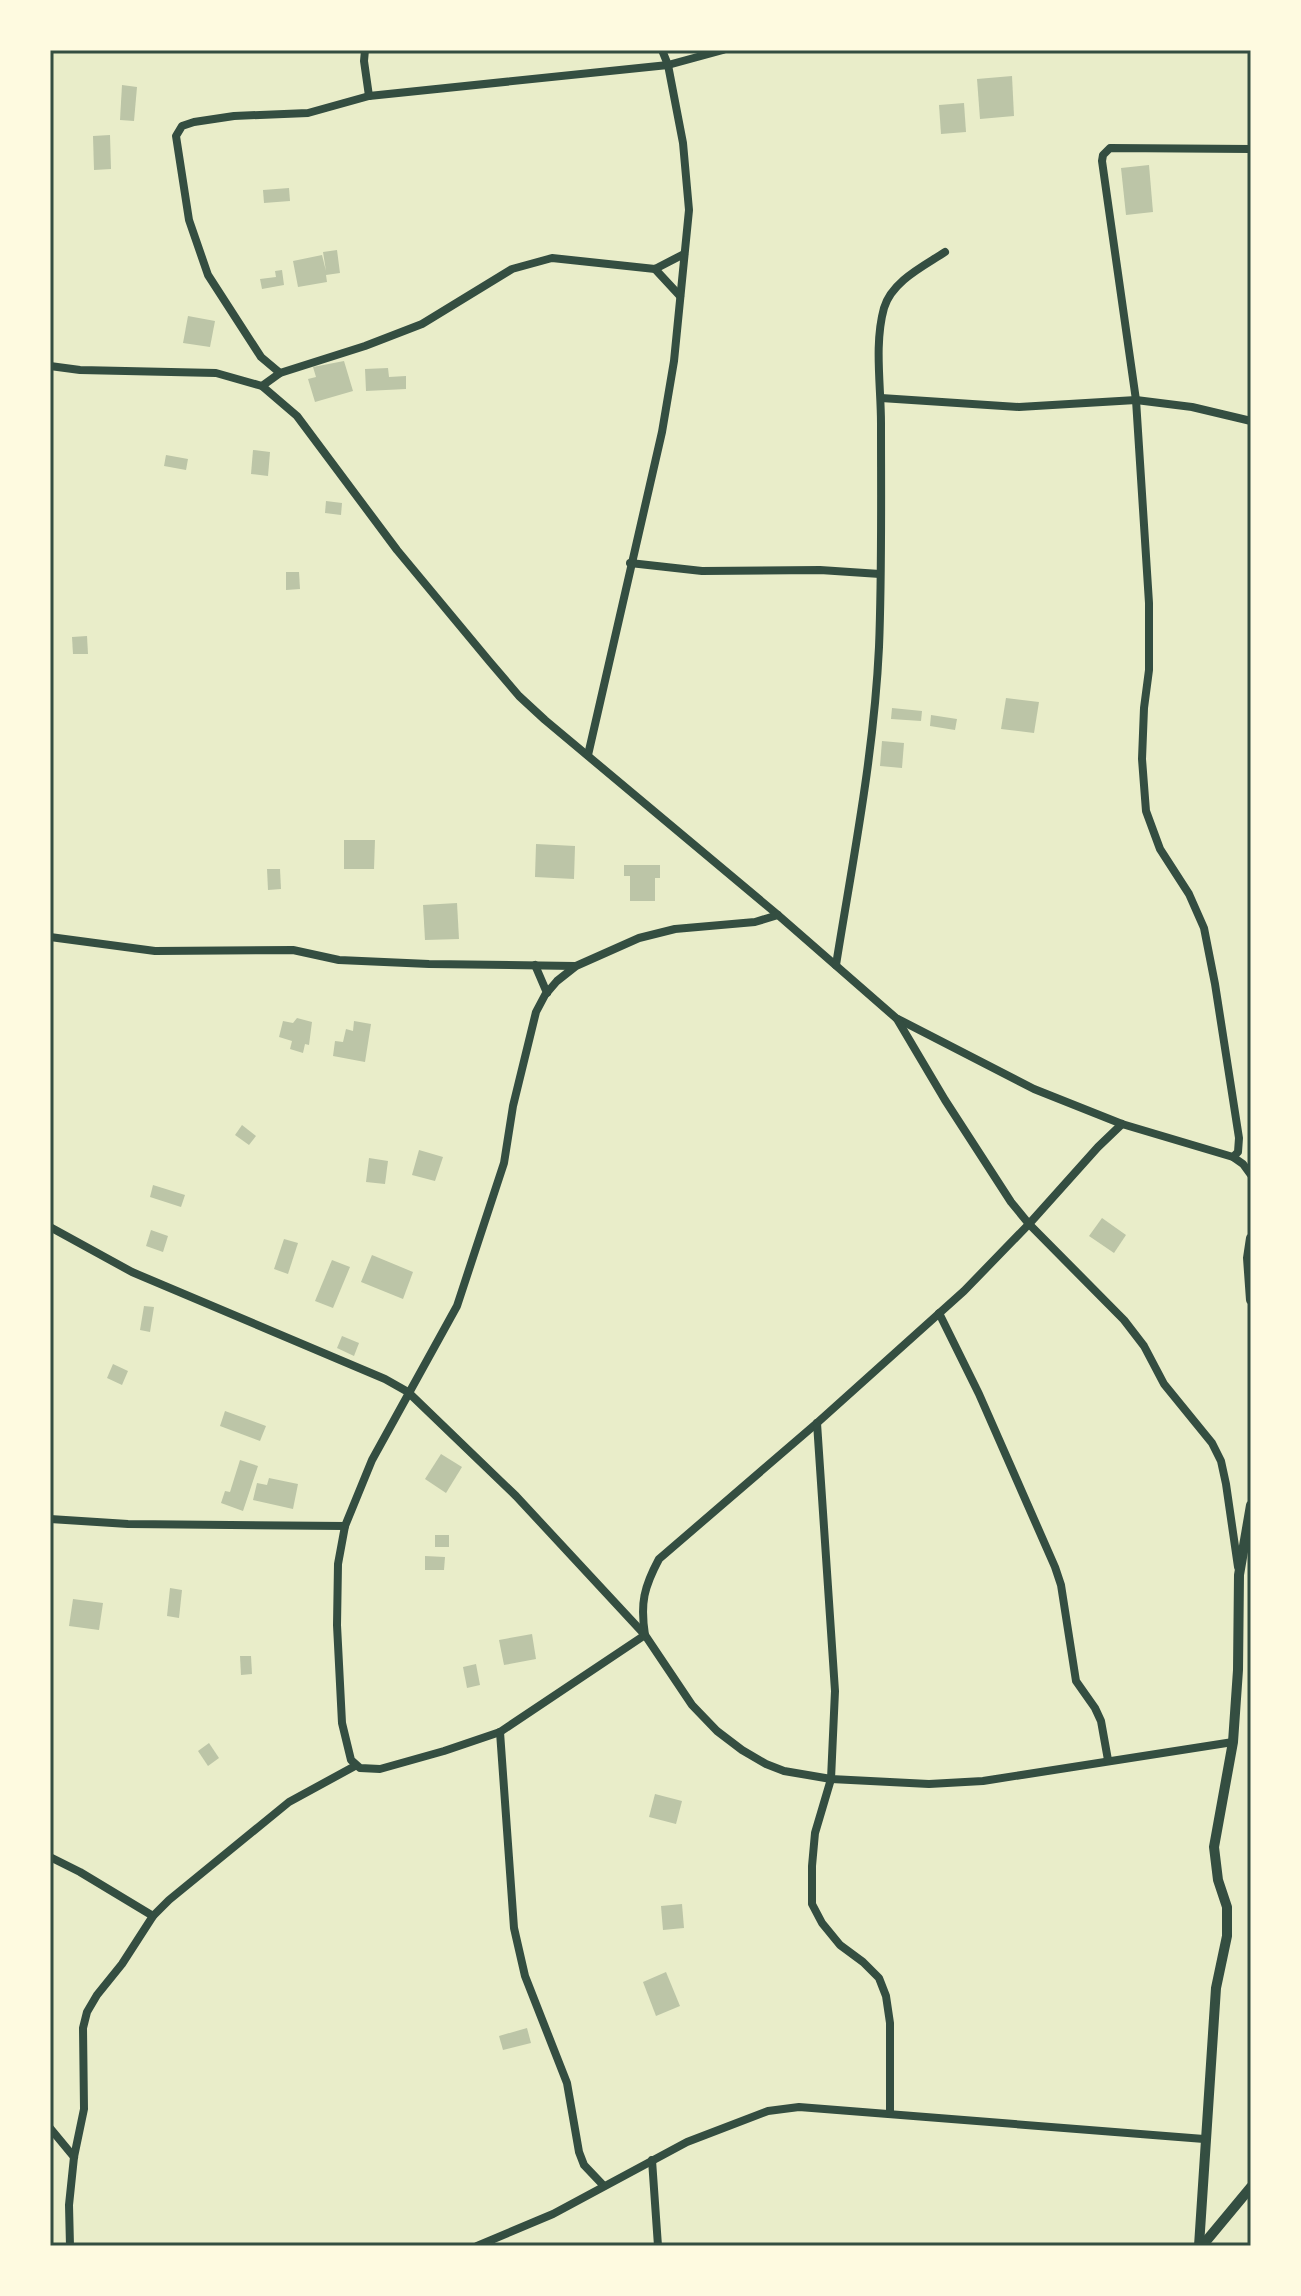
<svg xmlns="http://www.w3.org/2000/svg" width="1301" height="2296" viewBox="0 0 1301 2296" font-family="'Alegreya Sans',sans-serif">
  <rect width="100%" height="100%" fill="#e9edc9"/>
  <g fill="#bcc5a7">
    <polygon points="1012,76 1014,116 980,119 977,79"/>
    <polygon points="122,85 137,87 134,121 120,120"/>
    <polygon points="964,103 966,132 941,134 939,105"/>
    <polygon points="110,135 111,169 94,170 93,136"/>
    <polygon points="1149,165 1153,212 1126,215 1121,168"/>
    <polygon points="289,188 290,201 264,203 263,190"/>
    <polygon points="337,250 340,273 326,275 327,282 298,287 293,261 322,255 326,271 323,252"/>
    <polygon points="282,270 284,285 262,289 260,279 276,277 275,271"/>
    <polygon points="188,316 215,321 210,347 183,343"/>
    <polygon points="344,361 353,391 315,402 308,379 316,377 313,367"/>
    <polygon points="388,368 389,377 406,376 406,389 366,391 365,369"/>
    <polygon points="253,450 270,452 268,476 251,474"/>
    <polygon points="166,455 188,459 186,470 164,466"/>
    <polygon points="326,501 342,503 341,515 325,513"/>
    <polygon points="286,572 299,572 300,589 286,590"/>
    <polygon points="87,636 88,654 73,654 72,637"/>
    <polygon points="1006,698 1039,702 1034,733 1001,729"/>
    <polygon points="892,708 922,711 921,721 891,719"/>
    <polygon points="931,715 957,719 955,730 930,726"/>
    <polygon points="882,741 904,743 902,768 880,766"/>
    <polygon points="344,840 375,840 374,869 344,869"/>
    <polygon points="536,844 575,846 574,879 535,877"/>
    <polygon points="624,865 660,865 660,878 655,878 655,901 630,901 630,876 624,876"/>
    <polygon points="267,869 280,869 281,889 268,890"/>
    <polygon points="457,903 459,939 425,940 423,905"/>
    <polygon points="297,1018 312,1022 309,1045 305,1044 303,1053 290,1049 292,1041 279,1037 283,1021 293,1023"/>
    <polygon points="354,1021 371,1024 365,1062 333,1056 335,1041 343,1042 346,1029 353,1031"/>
    <polygon points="242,1125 256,1136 249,1145 235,1135"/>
    <polygon points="419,1150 443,1157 435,1181 412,1175"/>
    <polygon points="369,1158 388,1161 385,1184 366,1182"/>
    <polygon points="153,1185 185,1195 181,1207 150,1197"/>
    <polygon points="1102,1218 1126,1235 1114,1253 1089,1236"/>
    <polygon points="151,1230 168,1236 163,1252 146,1246"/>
    <polygon points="284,1239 298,1243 288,1274 274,1269"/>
    <polygon points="372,1255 413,1272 403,1299 361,1282"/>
    <polygon points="332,1260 350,1267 333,1308 315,1301"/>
    <polygon points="144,1306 154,1307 150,1332 140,1330"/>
    <polygon points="342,1336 359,1343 354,1356 337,1348"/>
    <polygon points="113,1364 128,1371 122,1385 107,1378"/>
    <polygon points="225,1411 266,1426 260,1441 220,1426"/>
    <polygon points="441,1454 462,1467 446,1493 425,1479"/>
    <polygon points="240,1460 258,1466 243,1511 221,1503 225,1491 230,1492"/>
    <polygon points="269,1478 298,1484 293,1509 253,1500 257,1483 267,1485"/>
    <rect x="435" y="1535" width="14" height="12"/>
    <polygon points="425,1556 445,1557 444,1570 425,1570"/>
    <polygon points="170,1588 182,1590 179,1618 167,1616"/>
    <polygon points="73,1599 103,1603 99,1630 69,1626"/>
    <polygon points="532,1634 536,1659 504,1665 499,1640"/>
    <polygon points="240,1656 251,1656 252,1674 241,1675"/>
    <polygon points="476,1664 480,1685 467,1688 463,1667"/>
    <polygon points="209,1743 219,1758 208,1766 198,1751"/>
    <polygon points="655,1794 682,1801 676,1824 649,1817"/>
    <polygon points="682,1904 684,1928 663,1930 661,1906"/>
    <polygon points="666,1972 680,2006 656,2016 643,1982"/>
    <polygon points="527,2028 531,2043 503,2050 499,2036"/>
  </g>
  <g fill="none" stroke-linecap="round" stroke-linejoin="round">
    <g stroke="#344e41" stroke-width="8">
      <polyline points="365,50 364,61 369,96"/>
      <polyline points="655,269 680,296"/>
      <polyline points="50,366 80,370 216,373 262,386 297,416 397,550 490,662 519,696 545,720 778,915 896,1018 1034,1089 1122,1124 1233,1157 1243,1164 1251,1175"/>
      <polyline points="280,373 261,357 208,275 189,220 176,136 182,126 194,122 234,116 308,113 369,96 668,65 723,50"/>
      <polyline points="262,386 280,373 365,346 422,324 512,269 552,258 655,269 684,254"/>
      <polyline points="881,398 1019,407 1136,400 1192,407 1251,421"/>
      <polyline points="630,563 702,571 820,570 880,574"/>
      <polyline points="588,755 662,432 674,361 689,210 683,143 668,65 662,50"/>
      <path d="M778,915L755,922L675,929L639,938L576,966L557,981L545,995L536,1012L513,1106L504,1163L457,1306L372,1460L345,1526L338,1564L337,1625L342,1723L351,1760L360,1768L380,1769L444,1751L500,1732L645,1635C640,1603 644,1587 659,1559L817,1423L964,1291L1029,1224L1098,1147L1122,1124"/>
      <polyline points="50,937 155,951 293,950 339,960 429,964 575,966"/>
      <polyline points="535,965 547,993"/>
      <path d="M836,965C853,859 874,754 879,647C882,573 881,497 881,423C881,386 874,344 884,308C892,281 924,266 945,252"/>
      <polyline points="897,1019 945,1100 1011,1202 1029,1224 1124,1320 1144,1346 1164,1384 1212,1443 1221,1461 1226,1484 1238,1567"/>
      <polyline points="1233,1157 1238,1152 1239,1138 1215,984 1204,928 1189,894 1160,849 1146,811 1142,759 1144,708 1149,670 1149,603 1136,400 1102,161 1103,155 1110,148 1251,149"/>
      <polyline points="50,1227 132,1272 385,1379 408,1392 516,1496 645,1635 692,1705 717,1731 742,1750 766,1764 784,1771 831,1779 929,1784 983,1781 1233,1742"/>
      <polyline points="939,1313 979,1394 1055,1567 1061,1585 1076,1681 1095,1708 1101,1721 1108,1760"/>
      <polyline points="817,1423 835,1691 831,1779 815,1833 812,1866 812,1904 822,1923 840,1945 863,1962 879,1978 886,1996 890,2023 890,2114"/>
      <polyline points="50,1519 128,1524 345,1526"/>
      <polyline points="500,1732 514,1928 525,1976 567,2083 579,2152 584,2165 603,2185"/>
      <polyline points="50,1857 80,1872 153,1916"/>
      <polyline points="50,2128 74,2157"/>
      <polyline points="652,2160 658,2246"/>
      <polyline points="70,2246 69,2205 74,2157 84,2109 83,2028 87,2012 97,1995 122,1964 153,1916 169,1900 289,1802 355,1766"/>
      <polyline points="477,2246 553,2214 687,2142 768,2111 799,2107 1204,2139"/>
    </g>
    <g stroke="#344e41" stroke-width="10">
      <polyline points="1251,1238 1248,1258 1251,1300"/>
      <polyline points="1199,2246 1216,1988 1227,1936 1227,1907 1218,1880 1214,1847 1233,1742 1238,1670 1239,1575 1251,1505"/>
      <polyline points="1202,2246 1251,2187"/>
    </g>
  </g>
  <rect width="1301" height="2296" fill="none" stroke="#fefae0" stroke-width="104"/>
  <rect x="52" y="52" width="1197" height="2192" fill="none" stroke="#344e41" stroke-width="3"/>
</svg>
